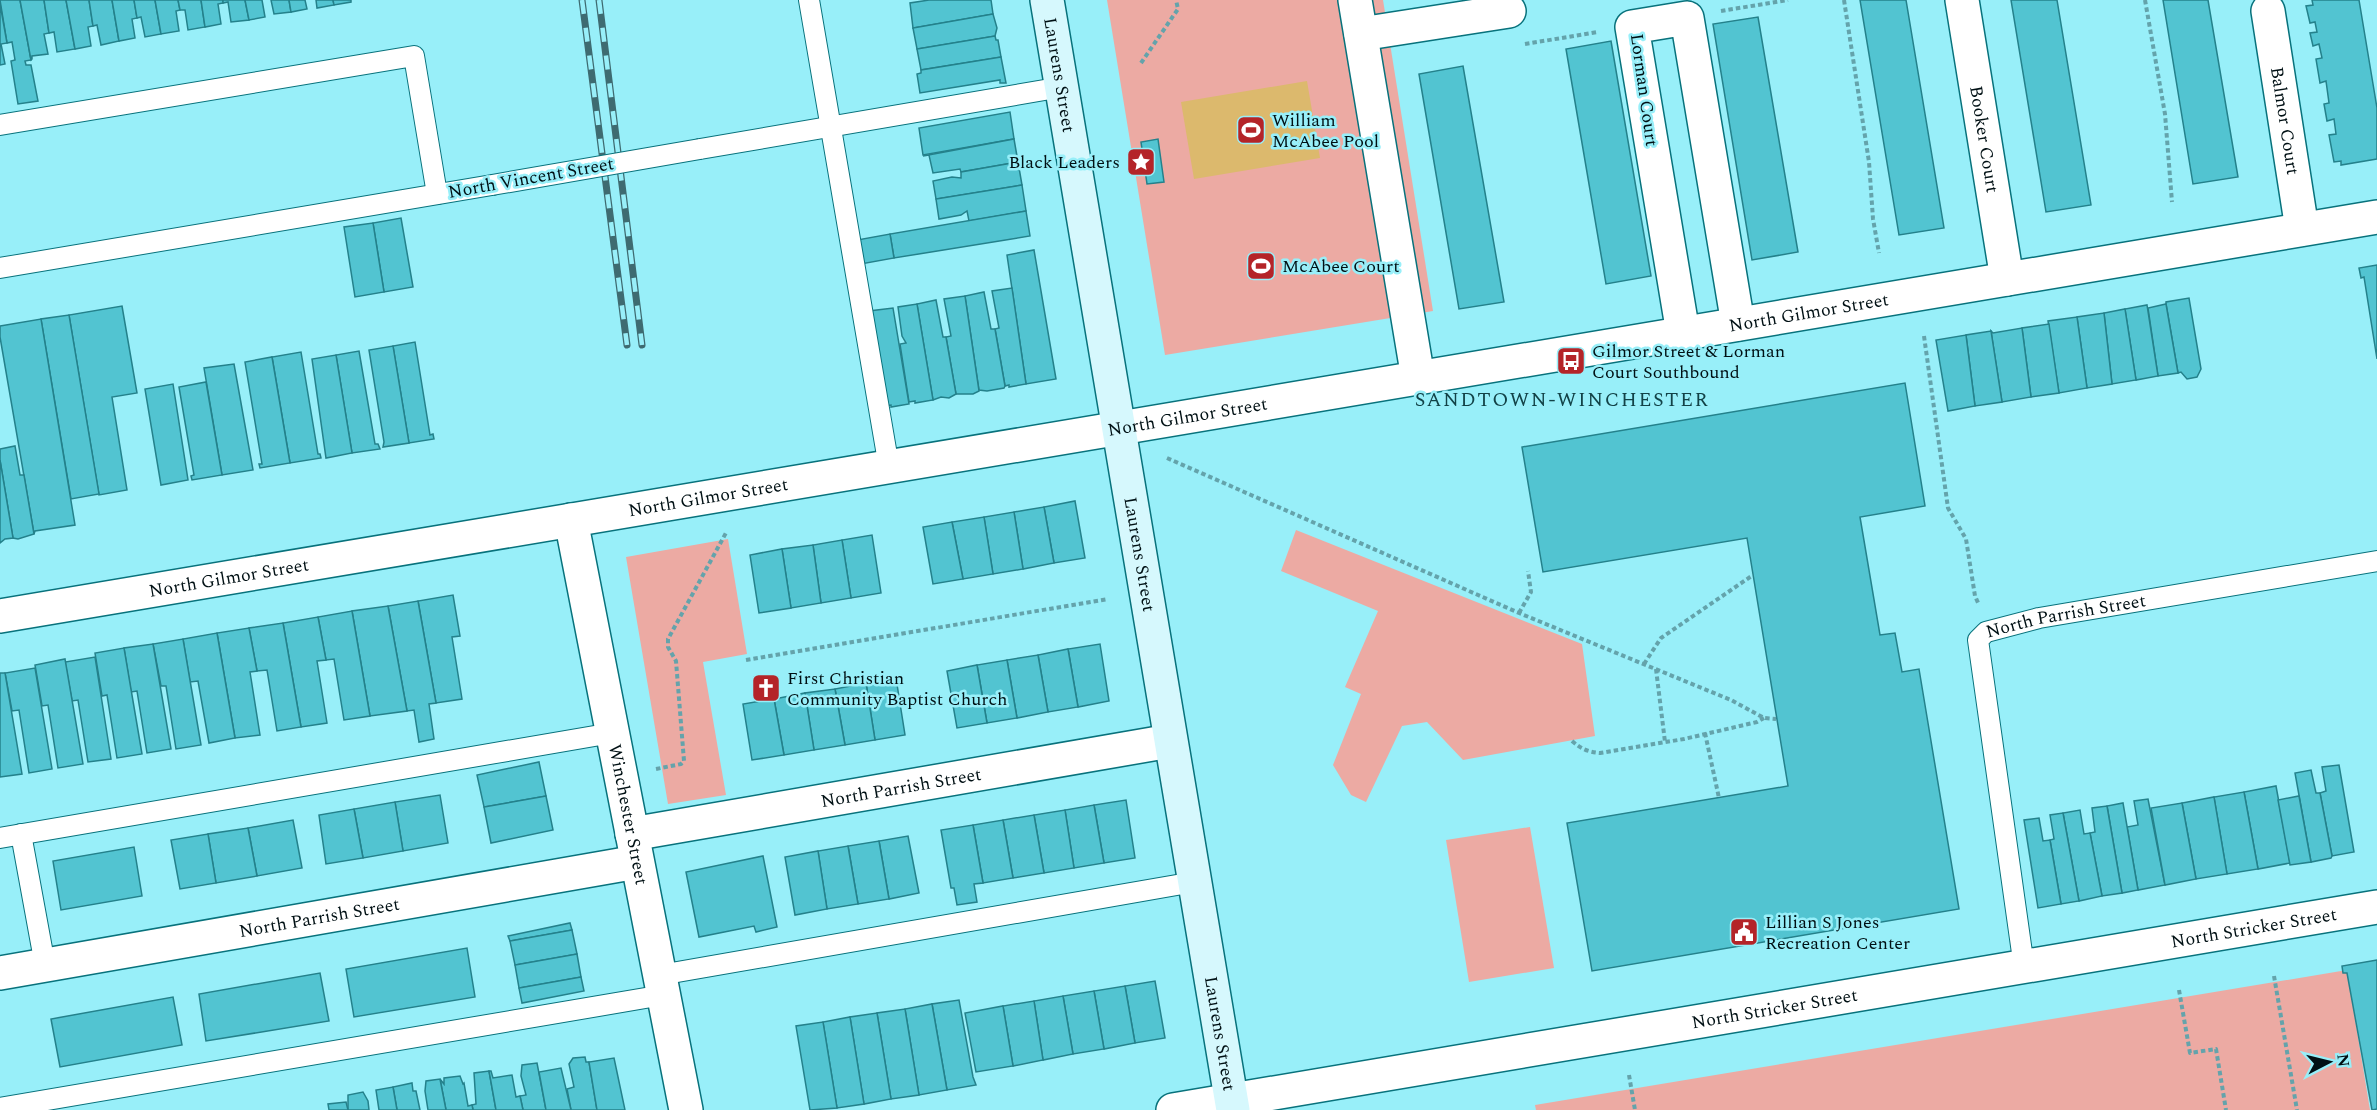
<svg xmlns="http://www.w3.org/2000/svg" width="2377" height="1110" viewBox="0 0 2377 1110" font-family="Spectral,serif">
  <rect width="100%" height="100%" fill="#98eff9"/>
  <g fill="#ecaaa3">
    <polygon points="1107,0 1383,0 1433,311 1165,355"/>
    <polygon points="1296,530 1582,644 1595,736 1463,760 1427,722 1402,726 1366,802 1351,795 1333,765 1361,694 1345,687 1378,611 1281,571"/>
    <polygon points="728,539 747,654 703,662 726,795 668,804 626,557"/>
    <polygon points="1530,827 1554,968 1469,982 1446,840"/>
    <polygon points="2347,970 2370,1110 1536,1110 1535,1105"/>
  </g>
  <polygon fill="#dcb96d" points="1307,81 1320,158 1194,179 1181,102"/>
  <g fill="#52c4d1" stroke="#24818b" stroke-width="1.5">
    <polygon points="0,0 20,0 31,60 25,61 26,65 31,65 38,101 18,104 11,61 15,60 12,42 7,43"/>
    <polygon points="20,0 44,0 49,33 44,34 48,54 32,56 32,59 31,60"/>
    <polygon points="44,0 66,0 75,49 57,52 54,32 49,33"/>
    <polygon points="66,0 89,0 93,26 88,27 91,46 75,49"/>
    <polygon points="89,0 112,0 119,41 101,45 97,25 93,26"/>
    <polygon points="112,0 134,0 137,18 132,19 135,38 119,41"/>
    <polygon points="134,0 155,0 161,34 145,37 141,17 137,18"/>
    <polygon points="155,0 178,0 180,10 176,11 179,31 161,34"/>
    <polygon points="178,0 201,0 205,27 188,30 185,10 180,10"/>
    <polygon points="201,0 223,0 223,3 218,4 221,24 205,27"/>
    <polygon points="223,0 245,0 249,20 231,22 228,2 223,3"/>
    <polygon points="245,0 262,0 265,17 249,20"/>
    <polygon points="271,0 289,0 291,12 274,14"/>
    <polygon points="289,0 305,0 307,9 291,12"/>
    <polygon points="316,0 333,0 334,5 317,8"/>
    <polygon points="333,0 351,0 351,2 334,5"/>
    <polygon points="929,0 991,0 993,14 913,28 910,3"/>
    <polygon points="1860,0 1906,0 1944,228 1899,235"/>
    <polygon points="2011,0 2057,0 2091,205 2046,212"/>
    <polygon points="2163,0 2208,0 2238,177 2193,184"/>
    <polygon points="2312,0 2359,0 2377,108 2377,159 2341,165 2341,161 2334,162 2329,135 2336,134 2334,119 2327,121 2324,104 2329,103 2326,81 2320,83 2316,59 2322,58 2319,44 2313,46 2310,33 2317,32 2315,22 2310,23 2306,6 2313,5"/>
    <polygon points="0,4 7,43 1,44 5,64 0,65"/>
    <polygon points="993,14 997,28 995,36 917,49 913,28"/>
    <polygon points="1758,17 1798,252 1752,260 1713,24"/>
    <polygon points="995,36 996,40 998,40 1001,57 921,70 917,49"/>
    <polygon points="1611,41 1651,276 1606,284 1566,49"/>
    <polygon points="1001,57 1006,83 1000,83 1000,80 920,93 917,74 921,73 921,70"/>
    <polygon points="1463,66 1504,302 1459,309 1419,74"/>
    <polygon points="1010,112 1014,139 923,155 919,128"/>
    <polygon points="1014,139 1018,162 961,172 960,169 933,173 929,155 923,156"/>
    <polygon points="1158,139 1164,182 1147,184 1141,142"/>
    <polygon points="1018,162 1022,185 936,199 933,181 952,177 961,178 961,172"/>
    <polygon points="1022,185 1026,211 969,221 967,211 961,215 939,219 936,199"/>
    <polygon points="1026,211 1030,236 894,258 890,234"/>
    <polygon points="401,218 413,287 384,292 373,223"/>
    <polygon points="373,223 384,292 355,297 344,227"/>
    <polygon points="890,234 894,258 861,264 857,240"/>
    <polygon points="1034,250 1056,379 1026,384 1007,255"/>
    <polygon points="2377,265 2377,359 2364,277 2361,278 2359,268"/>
    <polygon points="1012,288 1026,384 1009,387 1009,385 1005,386 995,329 999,328 992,291"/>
    <polygon points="984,292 991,329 995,329 1005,386 1004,388 987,391 979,390 965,296"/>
    <polygon points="965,296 979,391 973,394 956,394 946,337 951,336 944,299"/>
    <polygon points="2189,298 2201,369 2197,377 2187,379 2181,372 2178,373 2166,304 2166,302"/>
    <polygon points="936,300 943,337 946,337 956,394 949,398 941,397 933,400 917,304"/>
    <polygon points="917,304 933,400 915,403 915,401 909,402 900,344 906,343 902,336 898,307"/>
    <polygon points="2166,304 2178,373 2158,376 2148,308"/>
    <polygon points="2147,305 2158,376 2136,380 2125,309"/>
    <polygon points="122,306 137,393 112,397 127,490 99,495 69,315"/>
    <polygon points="893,308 909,404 891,407 891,405 883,406 869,311"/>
    <polygon points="2125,309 2136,380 2112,384 2104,313"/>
    <polygon points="2104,313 2112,384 2087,388 2077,317"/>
    <polygon points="69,315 99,494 71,499 41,319"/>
    <polygon points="2077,317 2087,388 2059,393 2048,321"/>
    <polygon points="41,319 75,525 35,531 34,534 0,337 0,326"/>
    <polygon points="2049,324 2059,393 2031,397 2022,328"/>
    <polygon points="2022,328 2031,397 2002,402 1991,331 1993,333"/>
    <polygon points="1991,331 2002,402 1975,406 1966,335"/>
    <polygon points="1966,335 1975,406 1948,411 1936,340"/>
    <polygon points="415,342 430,435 433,434 434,439 409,443 393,346"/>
    <polygon points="393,346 409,443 383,447 384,442 369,350"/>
    <polygon points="359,351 375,444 378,444 380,449 352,453 336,355"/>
    <polygon points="301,352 318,454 320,454 321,458 290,463 272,357"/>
    <polygon points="336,355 352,453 326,458 312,359"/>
    <polygon points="272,357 290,463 260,468 259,464 262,464 245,362"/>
    <polygon points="234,364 253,470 222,475 204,368"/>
    <polygon points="206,382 222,475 192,480 191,476 194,475 179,387"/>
    <polygon points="1905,383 1925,506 1860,517 1880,635 1895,633 1902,672 1919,669 1959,909 1592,971 1567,823 1788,786 1747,538 1543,572 1522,447"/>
    <polygon points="173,384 188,480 161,485 145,389"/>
    <polygon points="15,446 20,475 24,475 34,534 18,539 13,538 0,460 0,449"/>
    <polygon points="0,460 13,538 5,539 0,543"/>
    <polygon points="1075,501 1085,558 1054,563 1044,507"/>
    <polygon points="1044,507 1054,563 1023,569 1014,512"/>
    <polygon points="1014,512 1023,569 993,574 984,517"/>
    <polygon points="984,517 993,574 963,579 952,522"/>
    <polygon points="952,522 963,579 933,584 923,527"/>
    <polygon points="872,535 881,593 851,598 842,540"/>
    <polygon points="842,540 851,598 821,603 813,545"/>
    <polygon points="813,545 821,603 791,608 782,549"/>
    <polygon points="782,549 791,608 759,613 750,555"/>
    <polygon points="453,595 460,636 452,637 462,699 436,703 418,601"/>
    <polygon points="418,601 436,703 429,704 434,739 419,742 414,710 407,711 388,606"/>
    <polygon points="388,606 407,711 370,716 352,611"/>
    <polygon points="352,611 370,716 344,720 334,659 326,660 318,617"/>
    <polygon points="318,617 326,660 317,661 327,723 301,727 283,623"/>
    <polygon points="283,623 301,727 277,731 267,670 257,671 249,628"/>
    <polygon points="249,628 257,671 250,672 260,735 235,738 217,633"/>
    <polygon points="217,633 235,738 209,743 198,681 190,682 183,639"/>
    <polygon points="183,639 201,745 176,749 166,686 161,686 153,644"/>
    <polygon points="153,644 171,749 147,753 137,691 131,692 124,648"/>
    <polygon points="1100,644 1109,701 1078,707 1068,649"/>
    <polygon points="124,648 142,754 117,758 107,695 102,696 95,653"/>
    <polygon points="1068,649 1078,707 1048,712 1038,655"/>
    <polygon points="1038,655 1048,712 1017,718 1007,660"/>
    <polygon points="95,657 111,759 88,762 78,700 72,701 65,662"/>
    <polygon points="65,659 83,764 58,768 48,705 42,706 35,665"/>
    <polygon points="1007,660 1017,718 987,723 977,665"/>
    <polygon points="977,665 987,723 957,728 947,671"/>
    <polygon points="35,668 52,769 29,773 19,710 12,711 5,673"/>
    <polygon points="0,673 5,673 22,774 0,777"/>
    <polygon points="896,678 905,735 875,740 866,683"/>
    <polygon points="866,683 875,740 845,745 835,689"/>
    <polygon points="835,689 845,745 814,750 805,693"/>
    <polygon points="805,693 814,750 784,755 774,699"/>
    <polygon points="774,699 784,755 752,760 743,704"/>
    <polygon points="539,762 546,796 484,807 477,775"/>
    <polygon points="2339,765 2354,852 2332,856 2320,793 2326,791 2322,767"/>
    <polygon points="2311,770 2316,793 2320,793 2332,856 2331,858 2311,862 2295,773"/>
    <polygon points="2276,786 2290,863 2258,869 2244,792"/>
    <polygon points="2244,792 2258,869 2227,874 2214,797"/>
    <polygon points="440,795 448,843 403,851 395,802"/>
    <polygon points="546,796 553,830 491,843 484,807"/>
    <polygon points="2299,796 2311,862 2290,865 2278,800"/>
    <polygon points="2214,797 2227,874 2196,879 2182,803"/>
    <polygon points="2148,799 2165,885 2138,890 2127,827 2138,825 2134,801"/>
    <polygon points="1126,800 1135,858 1104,863 1094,805"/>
    <polygon points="395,802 403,851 363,858 354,809"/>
    <polygon points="2123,803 2138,890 2122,893 2107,806"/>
    <polygon points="2182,803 2196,879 2165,885 2151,808"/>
    <polygon points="1094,805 1104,863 1074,868 1065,810"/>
    <polygon points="2107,806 2122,893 2102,896 2090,833 2095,832 2092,808"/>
    <polygon points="354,809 363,858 326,864 319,815"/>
    <polygon points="1065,810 1074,868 1044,873 1034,815"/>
    <polygon points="2080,810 2084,834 2090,833 2102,896 2079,901 2063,813"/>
    <polygon points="2063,813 2079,901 2061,904 2050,840 2054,839 2050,815"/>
    <polygon points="1034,815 1044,873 1013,878 1003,820"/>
    <polygon points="2039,818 2043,841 2050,840 2061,904 2038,908 2024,820"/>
    <polygon points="293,820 302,868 257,876 248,828"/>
    <polygon points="1003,820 1013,878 983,883 973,825"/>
    <polygon points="973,825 983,883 974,884 977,902 957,905 954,888 951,888 941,830"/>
    <polygon points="248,828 257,876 216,883 208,834"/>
    <polygon points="208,834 216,883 180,889 171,840"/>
    <polygon points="908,836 919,893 889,899 879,841"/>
    <polygon points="879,841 889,899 858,904 848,846"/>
    <polygon points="848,846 858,904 827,909 818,851"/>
    <polygon points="134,847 142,896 61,910 53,861"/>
    <polygon points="818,851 827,909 795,915 785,857"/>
    <polygon points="763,856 777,927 756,932 754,926 699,937 686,872"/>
    <polygon points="570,923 572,930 510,941 508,936"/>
    <polygon points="572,930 577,954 515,965 510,941"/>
    <polygon points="467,948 475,997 354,1017 346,969"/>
    <polygon points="577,954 581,977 519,988 515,965"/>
    <polygon points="2377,960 2377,1109 2372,1110 2347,973 2343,973 2342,966"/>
    <polygon points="320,973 329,1021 206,1041 199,994"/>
    <polygon points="581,977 584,991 522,1003 519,988"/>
    <polygon points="1155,981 1165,1038 1135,1043 1125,986"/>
    <polygon points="1125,986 1135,1043 1104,1049 1094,991"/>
    <polygon points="1094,991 1104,1049 1073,1054 1063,996"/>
    <polygon points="1063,996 1073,1054 1043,1060 1034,1001"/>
    <polygon points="173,997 182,1045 60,1067 51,1019"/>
    <polygon points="959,1000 973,1077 976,1085 947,1090 932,1004"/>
    <polygon points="1034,1001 1043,1060 1013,1066 1003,1006"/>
    <polygon points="932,1004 947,1090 919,1095 905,1009"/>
    <polygon points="1003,1006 1013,1066 976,1072 965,1013"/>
    <polygon points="905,1009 919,1095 891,1099 877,1013"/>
    <polygon points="877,1013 891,1099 864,1104 850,1017"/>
    <polygon points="850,1017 864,1104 837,1108 823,1022"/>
    <polygon points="823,1022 837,1108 810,1110 796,1026"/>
    <polygon points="585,1057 586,1062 589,1062 597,1110 571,1110 567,1089 574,1087 569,1064 573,1058"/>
    <polygon points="614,1058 625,1110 597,1110 589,1062"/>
    <polygon points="537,1063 546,1110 523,1110 520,1096 526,1095 521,1076 522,1065"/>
    <polygon points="561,1068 571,1110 546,1110 539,1072"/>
    <polygon points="489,1071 496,1110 473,1110 472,1105 476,1104 474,1073"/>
    <polygon points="489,1071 491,1071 493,1078 512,1075 516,1097 520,1096 523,1110 496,1110"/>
    <polygon points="460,1076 463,1084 464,1083 468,1106 472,1105 473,1110 446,1110 440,1079 444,1084 444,1078"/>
    <polygon points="440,1079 446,1110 428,1110 425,1091 426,1081"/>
    <polygon points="412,1083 413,1091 416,1091 420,1110 397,1110 393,1087"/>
    <polygon points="393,1087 397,1110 379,1110 376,1090"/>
    <polygon points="363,1092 368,1101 369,1110 348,1110 348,1095"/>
    <polygon points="346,1102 348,1110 329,1110 328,1104"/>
  </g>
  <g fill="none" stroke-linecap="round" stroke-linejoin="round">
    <g stroke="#08727c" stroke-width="22">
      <g id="lane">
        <polyline points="809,0 889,467"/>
        <polyline points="0,125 414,56 437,194"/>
        <polyline points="700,149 1062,87"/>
        <polyline points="0,268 492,185"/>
        <polyline points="21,834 45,965"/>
        <polyline points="0,838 612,733"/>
        <path id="s1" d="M2024,967L1978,640L1986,632L2039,618L2377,561"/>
        <polyline points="660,975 1194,882"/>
        <polyline points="0,1108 663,995"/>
      </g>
    </g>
    <g stroke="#08727c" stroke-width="36">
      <g id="street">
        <polyline points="1355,0 1418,378"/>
        <path id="s2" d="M1962,0L2007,279"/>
        <path id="s3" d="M2268,11L2302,229"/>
        <polyline points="1361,34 1509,11"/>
        <polyline points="1683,333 1632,27 1687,18 1738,324"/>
        <path id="s4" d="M571,520L686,1110"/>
        <path id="s5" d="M0,616L2377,217"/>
        <path id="s6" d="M632,834L1170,741"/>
        <path id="s7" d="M0,973L637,862"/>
        <path id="s8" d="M1173,1110L2377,907"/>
      </g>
    </g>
    <g stroke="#08727c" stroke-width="36">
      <g id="secondary">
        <path id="s9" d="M1047,0L1233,1110"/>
      </g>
    </g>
    <g stroke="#64a3ab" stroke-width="4" stroke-dasharray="4.5 3" stroke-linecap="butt">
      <polyline points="1844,0 1869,162 1873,219 1879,253"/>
      <polyline points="2145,0 2165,114 2172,202"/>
      <polyline points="1721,11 1788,0"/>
      <polyline points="1525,44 1598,32"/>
      <polyline points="1141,63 1178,9 1176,0"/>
      <polyline points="1924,336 1948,508 1966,539 1975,596 1979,605"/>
      <polyline points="1167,458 1519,613 1731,700 1764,718 1776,719"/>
      <polyline points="1519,613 1531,592 1528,571"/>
      <polyline points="746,660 1108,599"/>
      <polyline points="1644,664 1661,638 1753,575"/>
      <polyline points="1656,669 1665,742"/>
      <polyline points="1705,733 1719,798"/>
      <path d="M1572,741C1581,749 1588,752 1600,753L1684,739L1757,722L1764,718"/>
      <polyline points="656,769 681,764 684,761 676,661 668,647 668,639 727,531"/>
      <polyline points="2274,976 2297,1110"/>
      <polyline points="2179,990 2190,1053 2216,1049 2226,1110"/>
      <polyline points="1629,1075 1635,1110"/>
    </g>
    <use href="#lane" stroke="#fff" stroke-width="20"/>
    <use href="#street" stroke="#fff" stroke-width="33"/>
    <use href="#secondary" stroke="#d6f8fd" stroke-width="33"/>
    <g stroke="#3e6b71" stroke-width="7">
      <g id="rail">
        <polyline points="582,0 627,345"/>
        <polyline points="599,0 642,345"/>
      </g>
    </g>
    <use href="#rail" stroke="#98eff9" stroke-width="4.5" stroke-dasharray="14" stroke-linecap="butt"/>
    <g stroke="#08727c" stroke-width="22" stroke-linecap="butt">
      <polyline id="lane-bridge" points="492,185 700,149"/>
    </g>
    <use href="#lane-bridge" stroke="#fff" stroke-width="20"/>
  </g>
  <defs>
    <g id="stadium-square" transform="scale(1.5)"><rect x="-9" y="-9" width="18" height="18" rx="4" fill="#b42428" stroke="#98eff9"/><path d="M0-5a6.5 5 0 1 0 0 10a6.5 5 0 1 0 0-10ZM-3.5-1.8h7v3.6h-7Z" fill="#fff"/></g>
    <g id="sight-square" transform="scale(1.5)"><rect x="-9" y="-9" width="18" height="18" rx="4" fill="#b42428" stroke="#98eff9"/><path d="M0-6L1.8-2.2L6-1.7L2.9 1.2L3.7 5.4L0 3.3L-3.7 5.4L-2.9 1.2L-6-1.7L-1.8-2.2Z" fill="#fff"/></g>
    <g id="bus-square" transform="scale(1.5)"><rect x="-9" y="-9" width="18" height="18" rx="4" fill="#b42428" stroke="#98eff9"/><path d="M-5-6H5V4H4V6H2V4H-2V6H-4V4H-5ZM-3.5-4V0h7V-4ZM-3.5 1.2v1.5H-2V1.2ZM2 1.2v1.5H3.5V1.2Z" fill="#fff"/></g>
    <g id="church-square" transform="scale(1.5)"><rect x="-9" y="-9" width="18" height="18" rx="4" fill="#b42428" stroke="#98eff9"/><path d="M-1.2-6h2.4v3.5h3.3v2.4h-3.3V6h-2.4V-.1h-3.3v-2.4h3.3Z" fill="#fff"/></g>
    <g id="civic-square" transform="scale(1.5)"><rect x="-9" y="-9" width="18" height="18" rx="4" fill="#b42428" stroke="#98eff9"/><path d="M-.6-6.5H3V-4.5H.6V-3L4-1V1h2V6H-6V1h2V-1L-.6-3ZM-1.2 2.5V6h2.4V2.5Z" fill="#fff"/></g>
  </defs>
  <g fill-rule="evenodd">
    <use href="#stadium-square" x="1251" y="130"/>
    <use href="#sight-square" x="1141" y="162"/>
    <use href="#stadium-square" x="1261" y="266"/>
    <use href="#bus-square" x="1571" y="361"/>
    <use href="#church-square" x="766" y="688"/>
    <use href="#civic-square" x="1744" y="932"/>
  </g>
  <g text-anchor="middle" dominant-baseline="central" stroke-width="5" stroke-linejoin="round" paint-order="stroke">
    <g font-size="18" fill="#001014" stroke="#98eff9">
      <text stroke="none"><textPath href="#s9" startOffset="76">Laurens Street</textPath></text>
      <text transform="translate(1644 90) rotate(82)">Lorman Court</text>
      <text stroke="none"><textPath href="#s3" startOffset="111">Balmor Court</textPath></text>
      <text stroke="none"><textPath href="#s2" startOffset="141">Booker Court</textPath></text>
      <text transform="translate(531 178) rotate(-10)">North Vincent Street</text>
      <text stroke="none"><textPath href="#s5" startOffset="1834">North Gilmor Street</textPath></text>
      <text stroke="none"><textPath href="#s5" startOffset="1204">North Gilmor Street</textPath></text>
      <text stroke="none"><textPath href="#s5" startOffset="718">North Gilmor Street</textPath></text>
      <text stroke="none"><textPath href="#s9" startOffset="562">Laurens Street</textPath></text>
      <text stroke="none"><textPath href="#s5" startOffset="232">North Gilmor Street</textPath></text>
      <text stroke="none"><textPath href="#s1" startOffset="423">North Parrish Street</textPath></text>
      <text stroke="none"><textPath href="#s6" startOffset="273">North Parrish Street</textPath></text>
      <text stroke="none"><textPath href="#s4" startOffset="300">Winchester Street</textPath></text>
      <text stroke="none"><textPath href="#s7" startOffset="324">North Parrish Street</textPath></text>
      <text stroke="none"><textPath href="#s8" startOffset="1096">North Stricker Street</textPath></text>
      <text stroke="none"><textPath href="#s8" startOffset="610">North Stricker Street</textPath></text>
      <text stroke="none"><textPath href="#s9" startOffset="1048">Laurens Street</textPath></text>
    </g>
    <g font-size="18" fill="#001014" stroke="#98eff9" text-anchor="start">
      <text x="1272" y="120">William<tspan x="1272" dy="21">McAbee Pool</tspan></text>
      <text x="1120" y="162" text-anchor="end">Black Leaders</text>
      <text x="1282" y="266">McAbee Court</text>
      <text x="1592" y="351">Gilmor Street &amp; Lorman<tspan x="1592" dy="21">Court Southbound</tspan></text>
      <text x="787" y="678">First Christian<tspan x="787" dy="21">Community Baptist Church</tspan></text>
      <text x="1765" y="922">Lillian S Jones<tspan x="1765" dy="21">Recreation Center</tspan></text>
    </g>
    <g font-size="20" letter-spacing="1.5" fill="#124247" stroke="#98eff9">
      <text x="1562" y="400">SANDTOWN-WINCHESTER</text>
    </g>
  </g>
  <g transform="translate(2329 1062) rotate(83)" stroke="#98eff9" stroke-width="4.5" paint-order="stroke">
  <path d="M0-4.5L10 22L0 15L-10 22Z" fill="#001014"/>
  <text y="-9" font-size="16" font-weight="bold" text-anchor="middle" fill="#001014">N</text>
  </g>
</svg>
